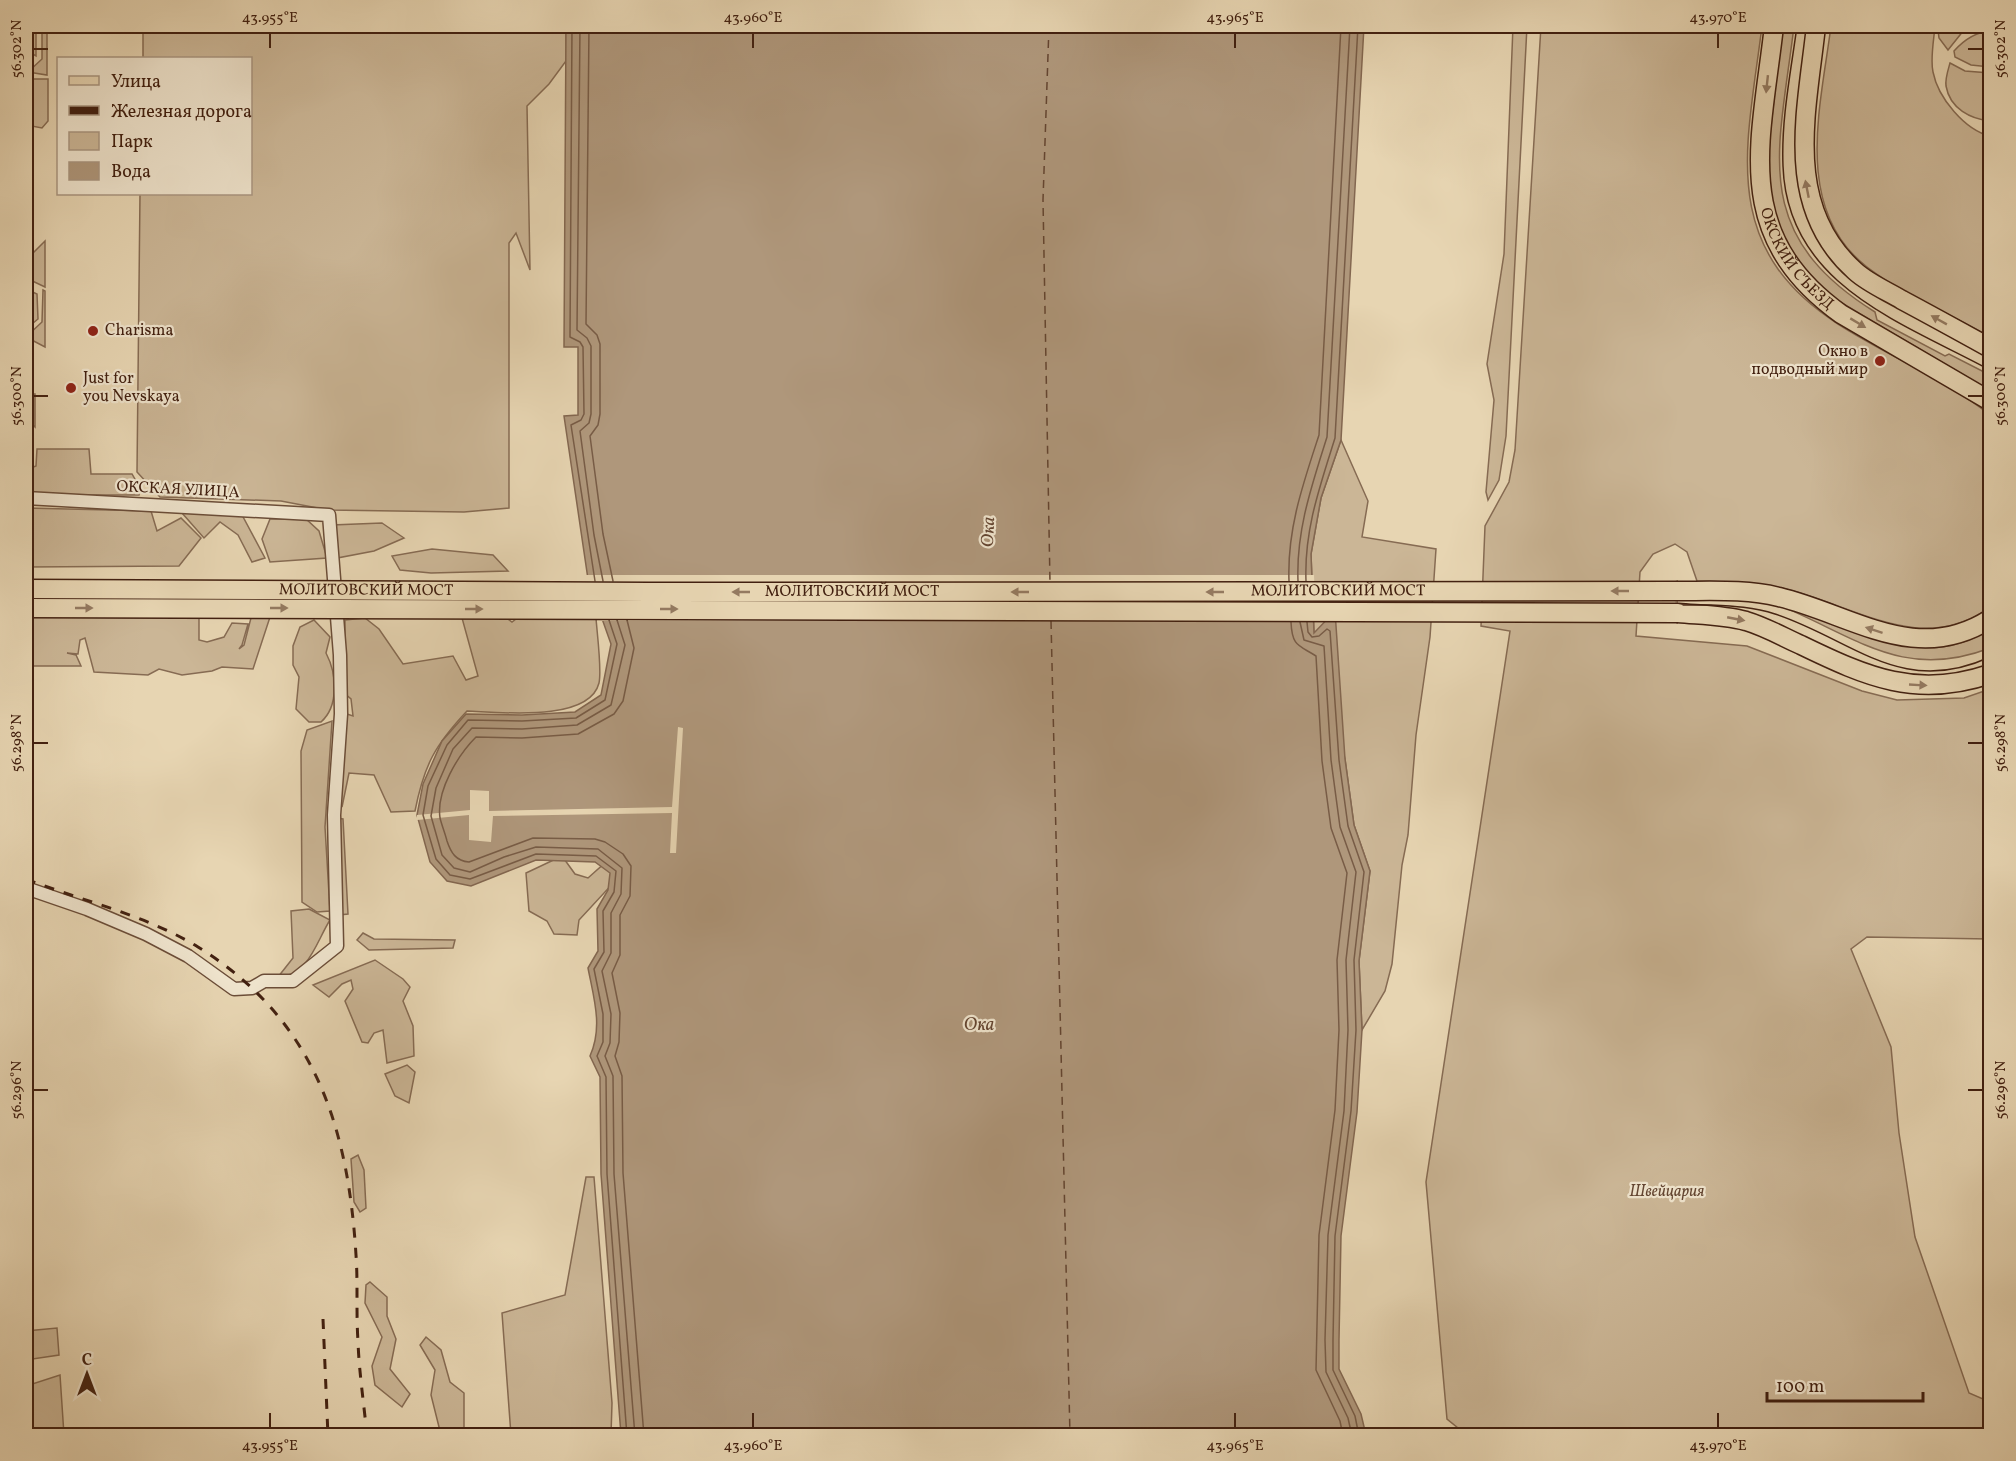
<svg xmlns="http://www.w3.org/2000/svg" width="2016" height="1461" viewBox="0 0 2016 1461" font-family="Vollkorn,serif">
  <rect width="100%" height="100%" fill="#e7d5b2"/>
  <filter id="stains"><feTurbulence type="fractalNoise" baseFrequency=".00333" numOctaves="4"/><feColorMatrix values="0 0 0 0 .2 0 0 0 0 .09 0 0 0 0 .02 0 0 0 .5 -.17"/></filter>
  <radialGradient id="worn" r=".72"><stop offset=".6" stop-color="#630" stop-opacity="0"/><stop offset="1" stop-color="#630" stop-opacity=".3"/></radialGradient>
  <g fill="#cbb696" stroke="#866b53" stroke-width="1.5">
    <polygon points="143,26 566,26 566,61 549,84 527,106 530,270 516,233 509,243 509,508 464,512 328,510 281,501 160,497 137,472 140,194 250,194 250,58 143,58"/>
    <polygon points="1513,26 1527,26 1506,436 1499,480 1488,500 1486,492 1494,400 1487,364 1504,254"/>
    <path d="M1541,26H1762C1747,147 1717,246 1838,324C1888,356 1943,378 1990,415V607C1924,655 1860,609 1793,591C1762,582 1729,582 1697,581L1687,552L1675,544L1653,554L1640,572L1636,636L1747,646L1862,691L1897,700L1964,698L1990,689V939L1867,937L1851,949L1891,1047L1899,1133L1915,1237L1969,1393L1990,1402V1435L1468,1436L1447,1419L1426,1182L1510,631L1481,626L1485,526L1509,482L1515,450Z"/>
    <path d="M1782,26H1794C1779,152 1748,233 1875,312L1877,320L1945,356L1949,354L1990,375V391L1825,293L1788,250L1770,201L1769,145Z"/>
    <path d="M1831,26H1935C1934,39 1930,59 1933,72C1938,98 1965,130 1990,136V337C1950,314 1904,295 1867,267C1792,209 1821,105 1831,26Z"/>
    <polygon points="1942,26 1981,26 1964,30 1948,50 1939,38 1938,30"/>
    <polygon points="26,28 36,33 36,56 26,50"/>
    <polygon points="47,28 47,75 28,72 42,59 42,33"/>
    <path d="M1990,31V67L1971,65L1955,57L1954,51C1963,41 1976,32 1990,31Z"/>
    <path d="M1950,63L1965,71L1990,73V121C1971,119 1950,109 1946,86C1945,79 1948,70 1950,63Z"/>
    <polygon points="26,79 48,79 48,121 42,128 26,125"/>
    <polygon points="45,241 45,287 26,278 26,260"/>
    <polygon points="26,289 37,294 38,319 26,329"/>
    <polygon points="43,290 45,291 45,347 26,337 42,322"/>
    <polygon points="26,394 35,394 35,427 26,418"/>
    <polygon points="1341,440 1368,501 1362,537 1436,549 1430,637 1416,735 1408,835 1402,865 1392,964 1385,991 1362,1030 1359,961 1370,871 1354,825 1345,759 1314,633 1311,554 1321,498"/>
    <polygon points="37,449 89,449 91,474 132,474 140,488 139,495 26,495 26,470 36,466"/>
    <polygon points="26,508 151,511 157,531 181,518 201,538 179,566 26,567"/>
    <polygon points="182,513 242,515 265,558 252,562 238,535 220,522 204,538"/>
    <polygon points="270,519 306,519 319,531 327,558 270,562 262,539"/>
    <polygon points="382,523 404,538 374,551 337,558 332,525"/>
    <polygon points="432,549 493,555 508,571 431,573 400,570 392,556"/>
    <path d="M1776,604C1802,613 1828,621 1854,630C1904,648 1942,659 1990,629V648C1902,682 1854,635 1776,604Z"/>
    <polygon points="26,612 199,612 199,640 207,642 224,637 232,623 248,624 242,645 239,649 244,645 252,614 271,614 253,669 222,667 212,671 182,675 159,669 148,675 94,672 85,638 80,640 78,654 67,653 76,655 81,666 26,666"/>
    <path d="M501,614L512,622L520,616L596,618C597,633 602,670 599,683C589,723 498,712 467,711C435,745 424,765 415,811L391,812L374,775L349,773L342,807L336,786L344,713L353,716L351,699L344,693L345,620L365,618L379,629L403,664L453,656L466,680L478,676L462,618Z"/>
    <path d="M314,620L330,637L326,653C337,674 339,706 321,722H309L296,709L299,677L293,665V646L300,627Z"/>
    <polygon points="332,721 325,827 330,911 317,912 302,902 301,751 307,730"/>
    <polygon points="336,818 343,819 348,914 339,915"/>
    <polygon points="562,856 575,874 588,878 606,862 617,879 579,920 577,935 554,934 547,921 529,911 526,873"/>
    <path d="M309,909L330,920C316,942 309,976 278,977L293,958L291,911Z"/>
    <polygon points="363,933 374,939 455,940 453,948 369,950 357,940"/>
    <polygon points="375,960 403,979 410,987 403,1001 413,1026 414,1056 387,1063 383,1030 374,1033 368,1043 362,1042 345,1001 353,989 351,980 342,984 329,997 313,985"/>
    <polygon points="407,1065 415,1072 409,1103 395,1096 385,1074"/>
    <polygon points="358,1155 364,1170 366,1208 360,1212 354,1202 351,1159"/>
    <polygon points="586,1177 594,1177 612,1403 611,1435 511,1435 502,1313 565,1295"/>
    <polygon points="370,1282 387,1297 387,1316 396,1339 390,1369 410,1394 402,1407 375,1385 372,1366 382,1337 365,1303 366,1285"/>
    <polygon points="57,1328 59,1355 26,1360 26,1331"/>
    <polygon points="426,1337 441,1350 450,1382 464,1393 464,1435 441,1435 431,1395 435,1370 420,1345"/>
    <polygon points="60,1375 64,1435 27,1435 26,1386"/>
  </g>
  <path fill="#af977b" stroke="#836750" stroke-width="1.5" d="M566,26H1364L1341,440L1321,498L1311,554L1314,633L1335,611L1345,759L1354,825L1370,871L1359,961L1362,1030L1357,1112L1341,1236L1339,1340V1369L1361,1414L1366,1435H621L601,1174L600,1077L590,1056C603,1027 594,999 588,968L598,951L597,909L608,890L610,873L595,862L536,860L471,886L447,881L430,862L417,815L423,784L442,741L466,714L522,715L575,712L601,695L611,644L588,579L564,416L578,415V347H564Z"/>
  <g fill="#e7d5b2">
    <polygon points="584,575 1314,575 1316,621 600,621"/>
    <polygon points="678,727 683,728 676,853 670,853 672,813 493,816 491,842 469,840 469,815 417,820 417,815 470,810 470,790 489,791 489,811 672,807"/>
  </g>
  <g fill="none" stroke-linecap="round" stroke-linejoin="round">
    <g stroke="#785c46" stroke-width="1.5">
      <polyline points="572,26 570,337 580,342 583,347 584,414 581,420 571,425 595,581"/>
      <polyline points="580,26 577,330 587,338 591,346 591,414 589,423 580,431 594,535 603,581"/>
      <polyline points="589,26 586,324 597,335 600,344 600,414 598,425 590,436 603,534 613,581"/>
      <path d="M1289,581C1287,529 1303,484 1319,435L1341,26"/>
      <path d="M1298,581C1296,530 1312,485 1327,437L1350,26"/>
      <path d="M1306,581C1304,530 1320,486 1335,438L1358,26"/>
      <polyline points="609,620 617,644 605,700 576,718 522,721 468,720 447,745 428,786 423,815 436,859 450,875 470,879 536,854 596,856 616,871 614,892 603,911 604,952 594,969 603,1014 603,1042 597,1056 606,1077 607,1174 627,1436"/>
      <polyline points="617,620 625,645 611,705 577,725 522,729 472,728 453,749 436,788 431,816 442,855 454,868 470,872 504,857 536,847 598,849 622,868 621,894 611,913 611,953 602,971 611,1014 610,1043 605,1056 613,1076 614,1174 635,1436"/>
      <path d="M627,620L634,648L623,701L614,714L578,734L522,738L476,737C458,755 436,791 440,818C442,826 445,833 447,841C451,853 456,861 469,862L533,838L595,839L605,842L623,854L631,866L630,896L620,915V955L612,973L620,1013L619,1042L615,1056L622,1076L623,1173L644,1436"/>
      <path d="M1291,622C1292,647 1299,645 1316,656L1322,761L1331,828L1347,873L1337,960L1339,1030L1335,1110L1319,1235L1316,1370L1340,1421L1343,1436"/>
      <polyline points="1300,622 1304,640 1324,646 1331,760 1340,827 1356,872 1346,960 1348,1030 1344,1111 1328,1235 1325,1340 1326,1372 1348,1418 1352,1436"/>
      <polyline points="1307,622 1308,632 1312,637 1319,636 1327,629 1330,631 1339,760 1348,826 1364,872 1354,960 1356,1030 1351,1111 1335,1236 1333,1340 1333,1370 1355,1416 1359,1436"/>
    </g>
    <g stroke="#634430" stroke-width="1.5" stroke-dasharray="8 6" stroke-linecap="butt">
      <polyline points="1049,26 1043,200 1050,583"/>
      <polyline points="1051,621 1070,1436"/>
    </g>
    <g stroke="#6b4d38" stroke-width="15">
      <polyline id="street" points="26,498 329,515 340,655 341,714 334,815 337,946 293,981 264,981 252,988 234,989 188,956 146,934 87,909 26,888"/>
    </g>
    <g stroke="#422010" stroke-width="21">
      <g id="primary">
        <path id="s1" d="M1774,26C1761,143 1730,234 1841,314L1990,401"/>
        <path d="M1816,26C1807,111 1782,206 1855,271C1868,283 1887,291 1902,300C1932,316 1961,332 1990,348"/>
        <path d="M1678,591C1712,591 1747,589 1779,597C1853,615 1916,666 1990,619"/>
        <path d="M1678,613C1700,615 1724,615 1746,621C1766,627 1783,637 1801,645C1867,677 1917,699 1990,674"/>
      </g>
    </g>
    <use href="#street" stroke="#efe4cd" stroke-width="12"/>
    <use href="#primary" stroke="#e7d5b2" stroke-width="18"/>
    <g stroke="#422010" stroke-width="1.5">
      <path d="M1797,26C1791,71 1781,119 1783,166C1787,285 1901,322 1990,370"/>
      <path d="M26,602L1711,605C1733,606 1754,607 1775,614C1852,639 1901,698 1990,657"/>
    </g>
    <g stroke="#422010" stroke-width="3" stroke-dasharray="10 10" stroke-linecap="butt">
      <path d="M26,879C82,901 146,915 198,947C314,1019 348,1125 356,1255C358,1283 356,1312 358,1341C359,1372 364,1404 367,1436"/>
      <polyline points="323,1319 328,1436"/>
    </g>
    <g stroke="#422010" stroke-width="21" stroke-linecap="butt">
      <g id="primary-bridge">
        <path id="s2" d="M26,589L648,592L1678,591"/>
        <polyline points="26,608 1678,613"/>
      </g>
    </g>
    <use href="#primary-bridge" stroke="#e7d5b2" stroke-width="18"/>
  </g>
  <defs><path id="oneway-solid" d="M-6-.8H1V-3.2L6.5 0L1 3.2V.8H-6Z" transform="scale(1.5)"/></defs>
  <g fill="#947a61">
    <use href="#oneway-solid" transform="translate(1767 84) rotate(96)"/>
    <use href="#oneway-solid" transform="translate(1807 189) rotate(-101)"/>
    <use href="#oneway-solid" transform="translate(1939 320) rotate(-151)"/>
    <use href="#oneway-solid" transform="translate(1858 323) rotate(31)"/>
    <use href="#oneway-solid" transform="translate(1620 591) rotate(180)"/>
    <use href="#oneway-solid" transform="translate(741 592) rotate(180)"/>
    <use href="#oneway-solid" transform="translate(1020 592) rotate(180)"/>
    <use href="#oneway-solid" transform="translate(1215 592) rotate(180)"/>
    <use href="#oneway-solid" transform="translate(84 608)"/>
    <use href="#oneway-solid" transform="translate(279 608)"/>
    <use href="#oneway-solid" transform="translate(474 609)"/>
    <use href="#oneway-solid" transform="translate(669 609)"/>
    <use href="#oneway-solid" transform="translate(1736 619) rotate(11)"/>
    <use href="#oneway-solid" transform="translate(1874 630) rotate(-162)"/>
    <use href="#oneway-solid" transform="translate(1918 685) rotate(3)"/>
  </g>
  <path fill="none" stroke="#422010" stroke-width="2" d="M270,33V48M753,33V48M1235,33V48M1718,33V48M33,49H48M1968,49H1983M33,396H48M1968,396H1983M33,743H48M1968,743H1983M33,1090H48M1968,1090H1983M270,1413V1428M753,1413V1428M1235,1413V1428M1718,1413V1428"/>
  <g fill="#8f2418" stroke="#efe4cd" stroke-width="2">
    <circle cx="93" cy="331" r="6"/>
    <circle cx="1880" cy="361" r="6"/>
    <circle cx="71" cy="388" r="6"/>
  </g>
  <g text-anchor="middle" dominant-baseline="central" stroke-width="4.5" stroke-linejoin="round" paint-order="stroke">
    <g font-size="16" fill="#422010" stroke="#efe4cd">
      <text stroke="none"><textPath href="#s1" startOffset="244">ОКСКИЙ СЪЕЗД</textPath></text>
      <text transform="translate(178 490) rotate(3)">ОКСКАЯ УЛИЦА</text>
      <text stroke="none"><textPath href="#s2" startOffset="340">МОЛИТОВСКИЙ МОСТ</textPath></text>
      <text stroke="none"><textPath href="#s2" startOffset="1312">МОЛИТОВСКИЙ МОСТ</textPath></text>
      <text stroke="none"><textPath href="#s2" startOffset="826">МОЛИТОВСКИЙ МОСТ</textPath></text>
    </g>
    <g font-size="16" fill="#422010" stroke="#efe4cd" text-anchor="start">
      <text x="105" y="331">Charisma</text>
      <text x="1868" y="352" text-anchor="end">Окно в<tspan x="1868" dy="18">подводный мир</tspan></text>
      <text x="83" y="379">Just for<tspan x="83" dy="18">you Nevskaya</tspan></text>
    </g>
    <g font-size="16" font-style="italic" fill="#644632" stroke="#efe4cd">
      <text x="1667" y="1192">Швейцария</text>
    </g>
    <g font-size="18" font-style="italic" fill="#634430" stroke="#efe4cd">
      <text transform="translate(989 532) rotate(-87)">Ока</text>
      <text x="979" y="1025">Ока</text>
    </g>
  </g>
  <rect width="2016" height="1461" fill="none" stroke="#e7d5b2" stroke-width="66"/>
  <rect x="57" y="57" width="195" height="138" fill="#efe4cd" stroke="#aa9681" stroke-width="1.5"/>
  <rect x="69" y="76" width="30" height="9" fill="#e7d5b2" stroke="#aa9681" stroke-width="1.5"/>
  <text x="111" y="87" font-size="18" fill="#422010">Улица</text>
  <rect x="69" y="106" width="30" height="9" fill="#422010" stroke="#aa9681" stroke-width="1.5"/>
  <text x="111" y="117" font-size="18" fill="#422010">Железная дорога</text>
  <rect x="69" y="132" width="30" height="18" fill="#cbb696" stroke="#aa9681" stroke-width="1.5"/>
  <text x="111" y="147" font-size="18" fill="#422010">Парк</text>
  <rect x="69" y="162" width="30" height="18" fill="#af977b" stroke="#aa9681" stroke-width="1.5"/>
  <text x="111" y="177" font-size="18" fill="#422010">Вода</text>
  <g transform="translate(87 1374)" stroke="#efe4cd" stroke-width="4.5" paint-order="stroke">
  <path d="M0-4.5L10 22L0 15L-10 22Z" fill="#422010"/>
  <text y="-9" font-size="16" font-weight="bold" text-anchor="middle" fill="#422010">С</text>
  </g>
  <path d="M1767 1392v9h156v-9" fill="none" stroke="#422010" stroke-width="3"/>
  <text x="1776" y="1392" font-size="18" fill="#422010" stroke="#efe4cd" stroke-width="4.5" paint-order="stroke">100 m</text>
  <rect x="33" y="33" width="1950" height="1395" fill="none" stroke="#422010" stroke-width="2"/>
  <g font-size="15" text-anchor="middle" fill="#422010">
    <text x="270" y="22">43.955°E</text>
    <text x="753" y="22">43.960°E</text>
    <text x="1235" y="22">43.965°E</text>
    <text x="1718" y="22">43.970°E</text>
    <text transform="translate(16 49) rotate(-90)" y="5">56.302°N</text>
    <text transform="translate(2000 49) rotate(-90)" y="5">56.302°N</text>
    <text transform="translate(16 396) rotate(-90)" y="5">56.300°N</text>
    <text transform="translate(2000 396) rotate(-90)" y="5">56.300°N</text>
    <text transform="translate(16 743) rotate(-90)" y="5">56.298°N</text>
    <text transform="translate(2000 743) rotate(-90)" y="5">56.298°N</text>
    <text transform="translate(16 1090) rotate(-90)" y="5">56.296°N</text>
    <text transform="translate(2000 1090) rotate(-90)" y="5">56.296°N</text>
    <text x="270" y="1450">43.955°E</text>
    <text x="753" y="1450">43.960°E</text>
    <text x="1235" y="1450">43.965°E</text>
    <text x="1718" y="1450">43.970°E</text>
  </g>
  <rect width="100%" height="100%" filter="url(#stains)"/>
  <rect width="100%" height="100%" fill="url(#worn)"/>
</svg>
